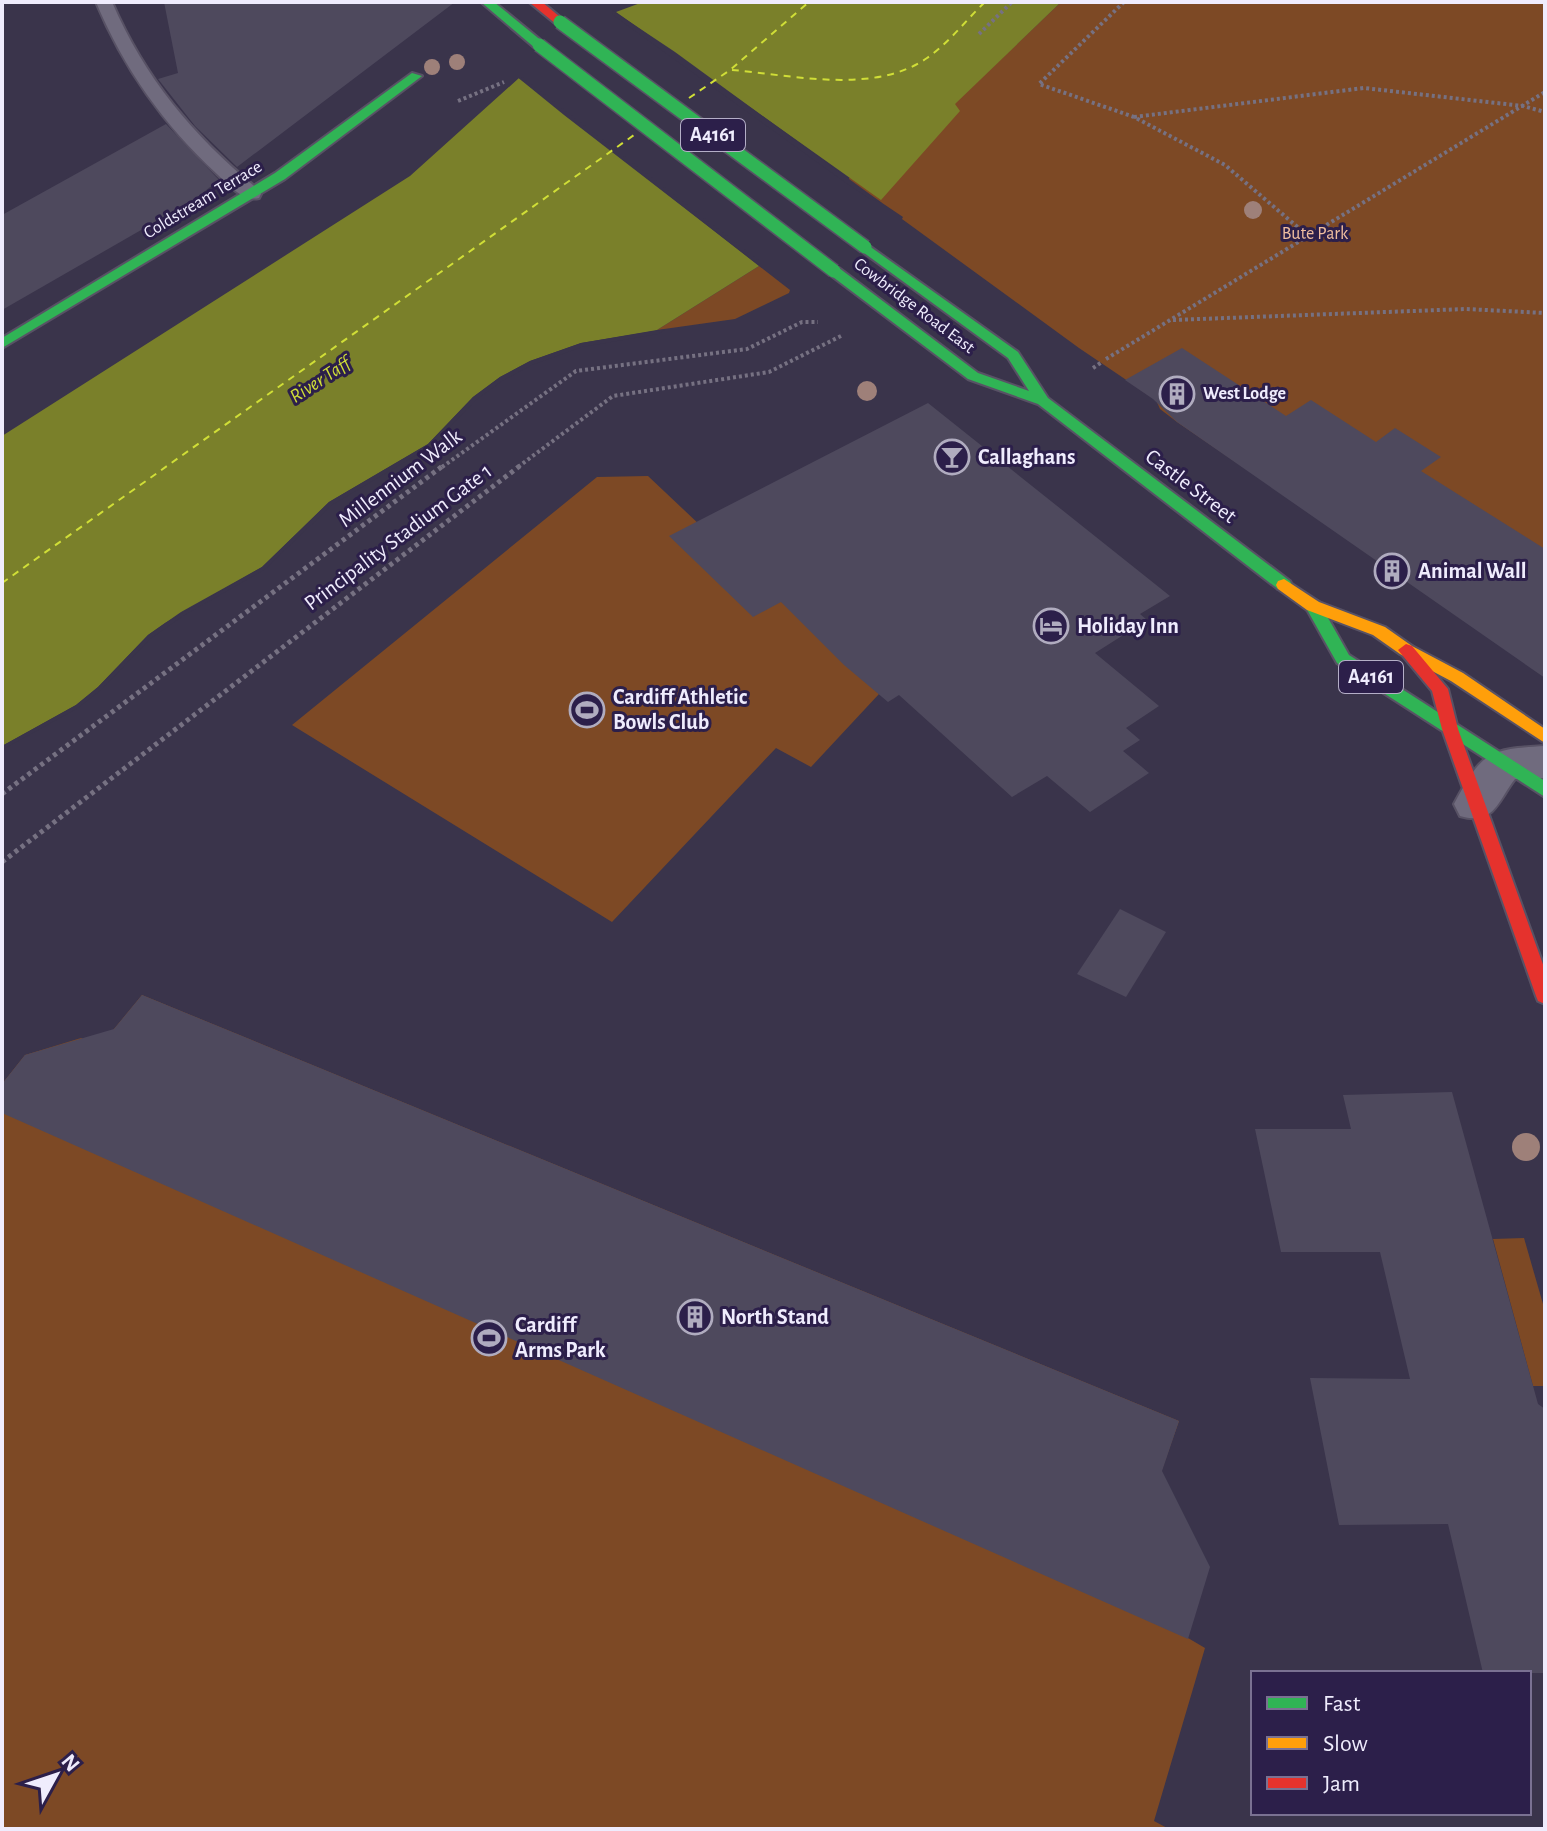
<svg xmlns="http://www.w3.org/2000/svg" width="1547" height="1831" viewBox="0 0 1547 1831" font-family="'Alegreya Sans',sans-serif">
  <rect width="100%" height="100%" fill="#3a344b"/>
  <g fill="#7d4925">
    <polygon points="1061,2 1545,2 1545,673 1177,422 1160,409 1156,400 1079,348 902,219 903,217 848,180 883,130 954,104"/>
    <polygon points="759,266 790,290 789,293 735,319 657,330"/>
    <polygon points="648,476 879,694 811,767 776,748 612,922 292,725 597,477"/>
    <polygon points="142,995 1179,1421 1154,1492 1188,1638 1205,1648 1154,1821 1169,1829 2,1829 2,1084 25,1055 81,1038 100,1046"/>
    <polygon points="1524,1238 1545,1311 1545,1386 1533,1386 1493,1239"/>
  </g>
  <g fill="#7a802a">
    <polygon points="643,2 1061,2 955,104 960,111 881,200 616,12"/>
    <polygon points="519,78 759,266 657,330 581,343 530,361 500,377 473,397 428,444 329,502 262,567 181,612 148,635 98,687 76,705 2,746 2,436 410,176"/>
  </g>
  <g fill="#3a344b">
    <polygon points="612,10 675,52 882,203 870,199 846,183 613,15"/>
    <polygon points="518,74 762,263 762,268 564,115 516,76"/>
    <polygon points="666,329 658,334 582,347 532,365 502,381 476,400 430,447 332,505 264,570 183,616 150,639 101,690 78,708 2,750 2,746 76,705 98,687 148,635 165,623 262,567 329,502 428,444 473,397 500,377 530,361 581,343"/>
  </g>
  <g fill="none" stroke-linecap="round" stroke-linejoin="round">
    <g stroke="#d0de37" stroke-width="2" stroke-dasharray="7 6" stroke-linecap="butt">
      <path d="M732,70C792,75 874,95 927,58C949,43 966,20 985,2"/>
      <polyline points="689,98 730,70 809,2"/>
      <polyline points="2,583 634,135"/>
    </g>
  </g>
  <g fill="#4e495d">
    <polygon points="164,2 455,2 237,167 195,126 158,79 178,73"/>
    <polygon points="166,124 219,180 195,199 2,310 2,215"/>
    <polygon points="1182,348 1286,416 1311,400 1376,442 1395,428 1441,457 1421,471 1545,549 1545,678 1177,422 1153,399 1125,380"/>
    <polygon points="928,403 1170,596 1140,614 1147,620 1095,653 1159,706 1126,728 1140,740 1123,751 1149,773 1090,812 1047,776 1012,797 899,695 888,702 844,665 781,602 753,617 669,536"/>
    <polygon points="1120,909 1166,932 1126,997 1077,974"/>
    <polygon points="142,995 1179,1421 1162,1471 1210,1567 1188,1639 2,1113 2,1084 25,1055 114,1029"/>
    <polygon points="1452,1092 1538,1404 1545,1409 1545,1673 1483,1673 1448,1524 1339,1525 1310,1378 1410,1379 1380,1252 1281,1252 1255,1129 1351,1129 1343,1095"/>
  </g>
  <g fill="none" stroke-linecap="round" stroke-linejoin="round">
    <g stroke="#585265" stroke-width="4">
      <path id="lane" d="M96,2H112C145,79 194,137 259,190L261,194L259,198C243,202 229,185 217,174C164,125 124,69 96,2Z"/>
    </g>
    <g stroke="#585265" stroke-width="4">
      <path id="street" d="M1545,746V778L1515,779C1497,802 1494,826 1460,816L1454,804C1482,752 1488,749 1545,746Z"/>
    </g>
    <g stroke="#585265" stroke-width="4">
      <g id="fast">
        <polygon points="481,2 494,2 543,42 543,48 535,48"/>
        <polygon points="412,73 422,76 285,179 2,348 2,338 275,173"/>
        <polygon points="865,243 1018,352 1048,398 1290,581 1292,585 1290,589 1278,589 1038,404 968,379 829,274 829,268 839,268 978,373 1029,391 1008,358 860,250 858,247"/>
        <polygon points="1313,600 1319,602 1349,655 1545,781 1545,797 1337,663 1305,606"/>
      </g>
    </g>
    <g stroke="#585265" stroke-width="4">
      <polygon id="slow" points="1284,579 1319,602 1385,627 1412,646 1463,673 1545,729 1545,743 1451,681 1400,654 1373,635 1307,610 1278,589 1276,585 1278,581"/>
    </g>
    <g stroke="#585265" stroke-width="4">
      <g id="jam">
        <polygon points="529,2 542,2 566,22 556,24"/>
        <polygon points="1406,644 1412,646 1448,689 1458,729 1545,970 1545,1004 1538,1001 1536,996 1442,729 1432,691 1398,650"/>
      </g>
    </g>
    <g stroke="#767182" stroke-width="4" stroke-dasharray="3 3" stroke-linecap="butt">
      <polyline points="1124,2 1039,84 1134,117 1225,165 1308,236"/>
      <polyline points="979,34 1012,2"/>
      <polyline points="458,101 504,82"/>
      <polyline points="1134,117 1364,88 1523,106 1545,112"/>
      <polyline points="1173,320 1466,309 1545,313"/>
      <polyline points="1106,359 1545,92"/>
      <polyline points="1093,368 1102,362"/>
      <polyline points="442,467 576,371 747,349 802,322 818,322"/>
      <polyline points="518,467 613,396 769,372 841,336"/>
    </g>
    <g stroke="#767182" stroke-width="5" stroke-dasharray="4 4" stroke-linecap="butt">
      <polyline points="2,794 444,465"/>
      <polyline points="2,862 521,465"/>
    </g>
    <use href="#lane" fill="#706b7e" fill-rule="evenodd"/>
    <use href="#street" fill="#706b7e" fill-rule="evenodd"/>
    <use href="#fast" fill="#30b455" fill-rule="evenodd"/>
    <use href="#slow" fill="#ff9f0a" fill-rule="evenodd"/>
    <use href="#jam" fill="#e5322d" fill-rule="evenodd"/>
    <g stroke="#585265" stroke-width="16" stroke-linecap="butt">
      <g id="fast-bridge">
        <polyline points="560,22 865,247"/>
        <polyline points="539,45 834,271"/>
      </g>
    </g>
    <use href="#fast-bridge" stroke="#30b455" stroke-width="13"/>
  </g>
  <g fill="#9e8079">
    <circle cx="457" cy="62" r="8"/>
    <circle cx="432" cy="67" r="8"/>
    <circle cx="1253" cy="210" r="9"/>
    <circle cx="867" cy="391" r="10"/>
    <circle cx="1526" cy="1147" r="14"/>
  </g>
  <defs>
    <g id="building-ring" transform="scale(1.8)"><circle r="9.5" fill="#2c1f4a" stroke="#b0acbf" stroke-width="1.5"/><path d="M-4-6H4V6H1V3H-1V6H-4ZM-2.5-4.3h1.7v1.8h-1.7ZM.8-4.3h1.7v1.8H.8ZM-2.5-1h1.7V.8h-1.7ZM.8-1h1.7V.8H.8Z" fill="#b0acbf"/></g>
    <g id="bar-ring" transform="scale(1.8)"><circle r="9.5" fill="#2c1f4a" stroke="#b0acbf" stroke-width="1.5"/><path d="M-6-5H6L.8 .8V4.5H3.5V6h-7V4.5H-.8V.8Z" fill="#b0acbf"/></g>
    <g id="hotel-ring" transform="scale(1.8)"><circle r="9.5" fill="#2c1f4a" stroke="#b0acbf" stroke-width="1.5"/><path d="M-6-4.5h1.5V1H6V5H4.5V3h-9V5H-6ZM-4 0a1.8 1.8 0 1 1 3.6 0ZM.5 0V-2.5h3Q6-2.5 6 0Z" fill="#b0acbf"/></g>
    <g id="stadium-ring" transform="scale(1.8)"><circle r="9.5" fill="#2c1f4a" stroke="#b0acbf" stroke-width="1.5"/><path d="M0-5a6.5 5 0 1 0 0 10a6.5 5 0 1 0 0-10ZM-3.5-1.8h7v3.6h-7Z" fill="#b0acbf"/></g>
  </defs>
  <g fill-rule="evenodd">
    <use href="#building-ring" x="1177" y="394"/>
    <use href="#bar-ring" x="952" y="457"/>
    <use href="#building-ring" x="1392" y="571"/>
    <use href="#hotel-ring" x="1051" y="626"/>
    <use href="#stadium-ring" x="587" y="710"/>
    <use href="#building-ring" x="695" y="1317"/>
    <use href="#stadium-ring" x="489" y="1338"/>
  </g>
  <g text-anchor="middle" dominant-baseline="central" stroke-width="6" stroke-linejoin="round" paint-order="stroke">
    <g font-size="18" fill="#efecfd" stroke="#2c1f4a">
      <text transform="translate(203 200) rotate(-31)">Coldstream Terrace</text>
      <text transform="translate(914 306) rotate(37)">Cowbridge Road East</text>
    </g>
    <g font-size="18" fill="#f0be9f" stroke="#2c1f4a">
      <text x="1315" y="234">Bute Park</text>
    </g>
    <g font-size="18" font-weight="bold" fill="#efecfd" stroke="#2c1f4a" text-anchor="start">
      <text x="1203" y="394">West Lodge</text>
    </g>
    <g fill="#2c1f4a" stroke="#b4aec7" stroke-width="2">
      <rect x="681" y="119" width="64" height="32" rx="6"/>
      <rect x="1339" y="661" width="64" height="32" rx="6"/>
    </g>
    <g font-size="20" font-weight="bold" fill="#efecfd">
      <text x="713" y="135">A4161</text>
      <text x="1371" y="677">A4161</text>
    </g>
    <g font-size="20" font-style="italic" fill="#d0de37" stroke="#2c1f4a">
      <text transform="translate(320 380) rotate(-33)">River Taff</text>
    </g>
    <g font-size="22" font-weight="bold" fill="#efecfd" stroke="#2c1f4a" text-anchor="start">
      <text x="978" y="457">Callaghans</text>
      <text x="1418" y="571">Animal Wall</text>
      <text x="1077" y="626">Holiday Inn</text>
      <text x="613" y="697">Cardiff Athletic<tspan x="613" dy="25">Bowls Club</tspan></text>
      <text x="721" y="1317">North Stand</text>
      <text x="515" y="1325">Cardiff<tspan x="515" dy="25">Arms Park</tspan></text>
    </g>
    <g font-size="22" fill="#efecfd" stroke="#2c1f4a">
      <text transform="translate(400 478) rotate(-37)">Millennium Walk</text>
      <text transform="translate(1191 486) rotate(37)">Castle Street</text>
      <text transform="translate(398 537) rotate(-37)">Principality Stadium Gate 1</text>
    </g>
  </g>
  <rect width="1547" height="1831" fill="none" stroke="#efecfd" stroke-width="8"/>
  <rect x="1251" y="1671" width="280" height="144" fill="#2c1f4a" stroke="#7a7192" stroke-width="2"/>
  <rect x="1267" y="1697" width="40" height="12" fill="#30b455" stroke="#7a7192" stroke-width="2"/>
  <text x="1323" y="1711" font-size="24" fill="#efecfd">Fast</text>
  <rect x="1267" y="1737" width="40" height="12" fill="#ff9f0a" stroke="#7a7192" stroke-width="2"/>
  <text x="1323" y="1751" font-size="24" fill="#efecfd">Slow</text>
  <rect x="1267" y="1777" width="40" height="12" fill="#e5322d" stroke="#7a7192" stroke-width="2"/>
  <text x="1323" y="1791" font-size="24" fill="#efecfd">Jam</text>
  <g transform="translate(56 1775) rotate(50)" stroke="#2c1f4a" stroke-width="6" paint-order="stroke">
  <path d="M0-6L14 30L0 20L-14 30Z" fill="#efecfd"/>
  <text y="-12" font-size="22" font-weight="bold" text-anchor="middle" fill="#efecfd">N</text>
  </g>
</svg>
